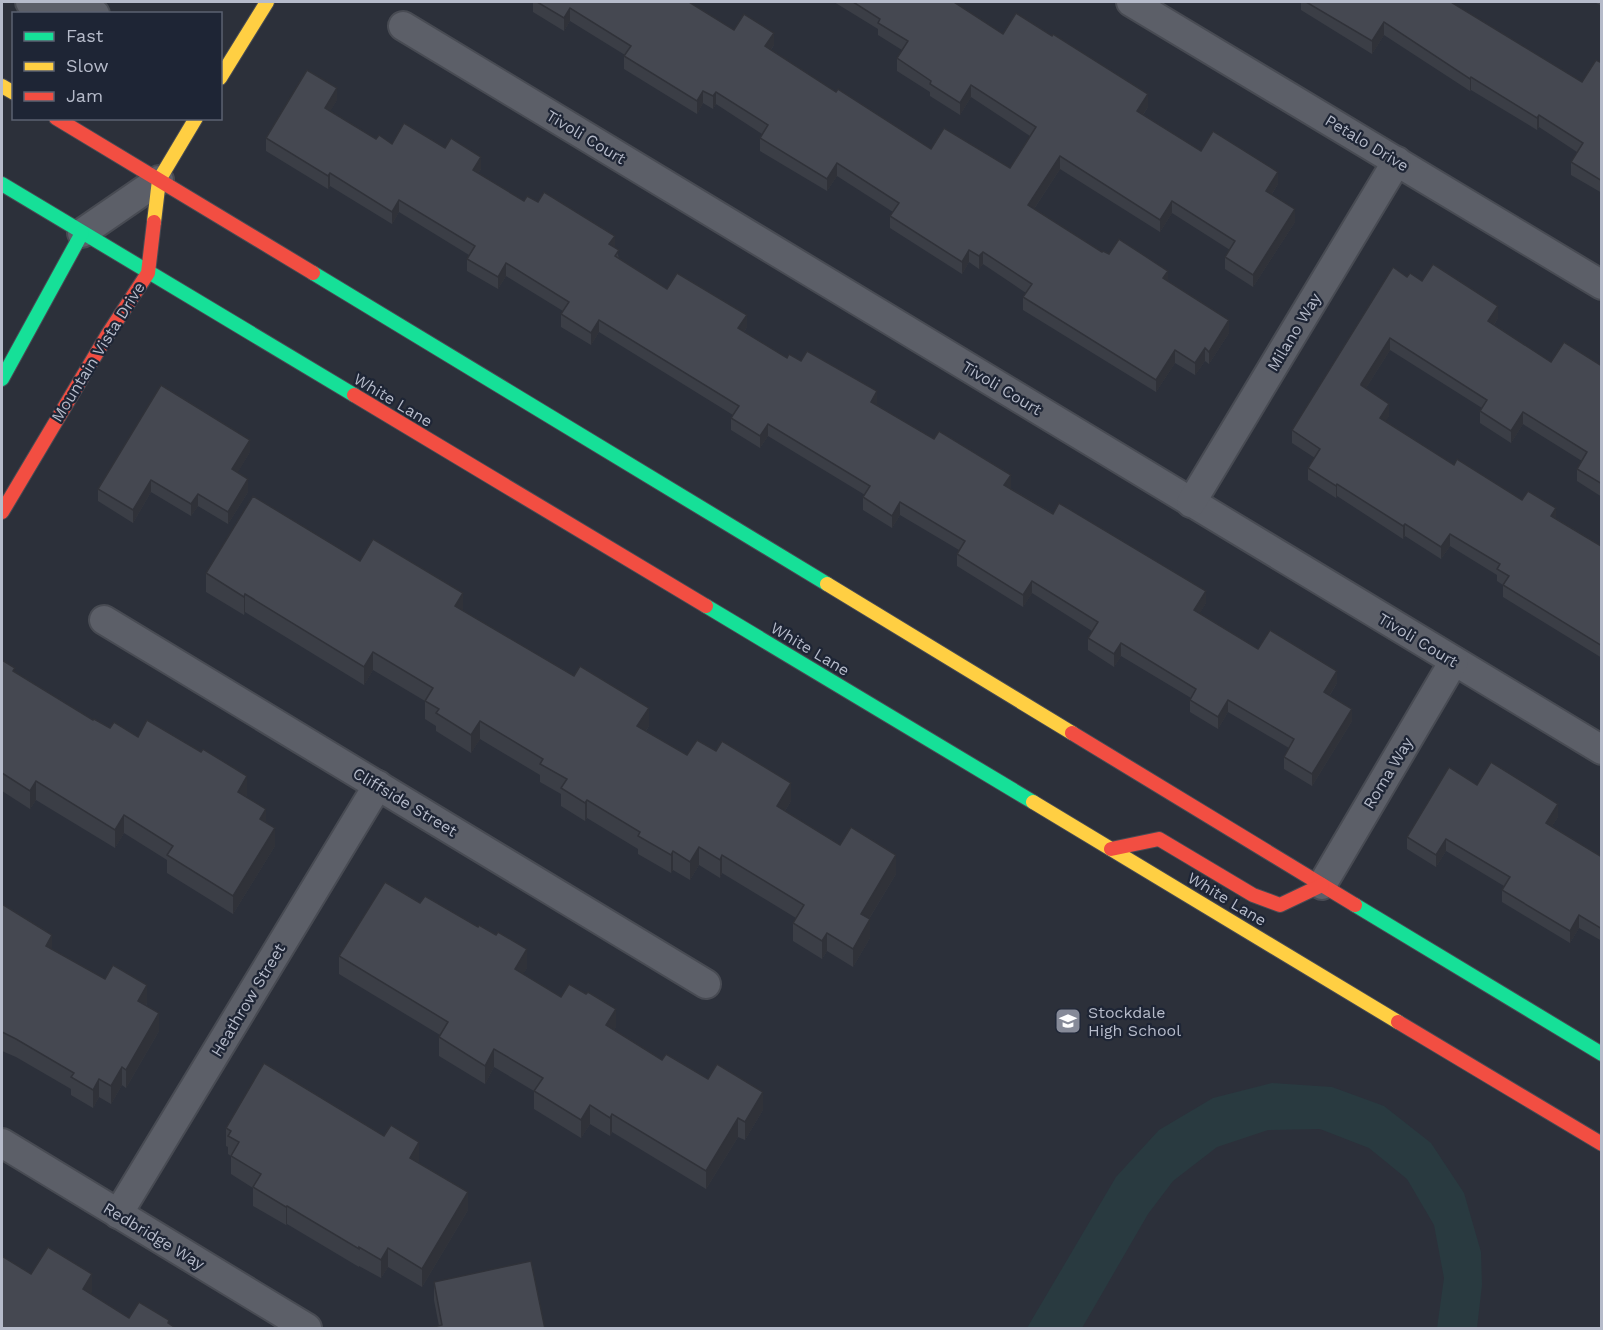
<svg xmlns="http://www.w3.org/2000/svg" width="1603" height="1330" viewBox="0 0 1603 1330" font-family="'Work Sans',sans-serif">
  <rect width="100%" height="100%" fill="#2c303a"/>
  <polygon fill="#293a40" points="1272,1083 1332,1087 1384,1106 1431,1143 1464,1193 1481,1252 1482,1285 1477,1328 1437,1328 1444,1278 1434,1225 1407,1179 1369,1148 1320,1129 1268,1130 1217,1147 1173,1181 1148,1214 1082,1328 1027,1328 1116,1177 1159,1130 1213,1098"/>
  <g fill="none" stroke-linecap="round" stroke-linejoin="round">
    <g stroke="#484b53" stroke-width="32">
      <g id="street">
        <polyline points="30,2 95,14"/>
        <polyline points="1131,2 1602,285"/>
        <polyline points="403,26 1602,750"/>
        <polyline points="82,233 159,180"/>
        <polyline points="1191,503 1397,161"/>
        <polyline points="104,620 706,984"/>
        <polyline points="1322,885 1454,661"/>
        <polyline points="2,1143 307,1328"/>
        <polyline points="118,1214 378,785"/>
      </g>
    </g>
    <g stroke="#484b53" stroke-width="16">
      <g id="fast">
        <polyline points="2,184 354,395"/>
        <polyline points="313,273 827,584"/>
        <polyline points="2,379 82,233"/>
        <polyline points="706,606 1033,802"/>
        <polyline points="1355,905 1602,1054"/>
      </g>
    </g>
    <g stroke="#484b53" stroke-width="16">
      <g id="slow">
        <polyline points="220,78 267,2"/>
        <polyline points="2,86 14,93"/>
        <polyline points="154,222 159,180 196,118"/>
        <polyline points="827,584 1072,733"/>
        <polyline points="1033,802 1398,1022"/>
      </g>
    </g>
    <g stroke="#484b53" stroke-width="16">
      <g id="jam">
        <polyline points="56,118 313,273"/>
        <polyline points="354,395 706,606"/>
        <polyline points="2,512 108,334 148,273 154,222"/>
        <polyline points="1072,733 1355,905"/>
        <polyline points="1111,849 1159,839 1253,895 1280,905 1322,885"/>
        <polyline points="1398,1022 1602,1144"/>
      </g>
    </g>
    <use href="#street" stroke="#5c5f68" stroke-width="28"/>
    <use href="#fast" stroke="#16e098" stroke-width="14"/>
    <use href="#slow" stroke="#ffcf43" stroke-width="14"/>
    <use href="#jam" stroke="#f24e42" stroke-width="14"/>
  </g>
  <g fill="#3b3e46">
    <polygon points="533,2 689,2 734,30 774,45 771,50 836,92 931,149 1010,168 1030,136 971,97 960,115 930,96 930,92 897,71 897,58 902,50 878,35 878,29 834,2 954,2 1003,34 1148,107 1143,115 1201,151 1278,184 1272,194 1295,222 1253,287 1225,269 1225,257 1230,250 1172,213 1160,232 1060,169 1034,209 1102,252 1109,254 1168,281 1229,333 1209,364 1205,361 1195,375 1175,363 1156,392 1023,310 1023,297 1026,293 983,264 979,269 969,262 962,274 890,228 890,216 893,212 837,176 827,191 760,151 760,138 762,134 716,104 713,109 703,103 697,114 624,69 624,56 625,55 570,21 564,31 533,12"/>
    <polygon points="1301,2 1451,2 1582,82 1602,63 1602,193 1571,175 1571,162 1577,152 1539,127 1537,130 1471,90 1470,91 1384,35 1372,54 1301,10"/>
    <polygon points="1594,2 1602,2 1602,6"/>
    <polygon points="337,100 330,111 376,139 481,169 478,174 524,201 615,247 619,258 667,289 747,327 744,332 787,358 877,404 877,405 1011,487 1010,488 1206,603 1199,614 1258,649 1337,683 1330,695 1352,721 1312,786 1284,769 1284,757 1289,748 1228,712 1218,729 1190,712 1190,700 1191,698 1121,656 1114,667 1088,650 1088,638 1092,631 1032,593 1023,607 957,566 957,554 959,550 900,515 892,528 863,510 863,497 865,495 768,436 760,448 731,430 731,418 733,415 599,332 591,345 561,327 561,314 563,311 506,276 498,289 467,271 467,259 469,255 399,212 392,224 330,186 328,189 266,151 266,138"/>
    <polygon points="1407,277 1422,281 1498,318 1494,325 1551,362 1602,366 1602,497 1577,481 1577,469 1582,461 1523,424 1511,443 1480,423 1480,411 1482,408 1390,350 1366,388 1389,416 1385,421 1454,465 1522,500 1601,546 1602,545 1602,658 1503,597 1503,585 1497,581 1497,575 1450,546 1441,559 1405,536 1403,539 1337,496 1336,498 1308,480 1308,468 1315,458 1292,443 1292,430"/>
    <polygon points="250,452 237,473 248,492 228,524 198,506 191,516 151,492 133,523 98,501 98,489"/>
    <polygon points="360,561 463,611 649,726 646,731 687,755 791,801 785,811 840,845 896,874 869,919 870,938 853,967 827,951 822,959 793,941 793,923 796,918 722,873 720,878 699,865 690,880 673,870 671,873 638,854 638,849 587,818 585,821 561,806 561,794 540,782 540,775 480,739 471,753 436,731 436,726 425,719 425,701 373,670 364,685 245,612 244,615 206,592 206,573"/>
    <polygon points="2,660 15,672 93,720 110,728 138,737 247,795 246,797 266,822 275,846 233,914 167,873 167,860 124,833 115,848 36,800 30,809 2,791"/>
    <polygon points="1477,785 1558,817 1552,826 1602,857 1602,941 1579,928 1570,943 1502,902 1502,890 1504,886 1446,851 1436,867 1407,849 1407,837"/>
    <polygon points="2,904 52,949 147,1003 146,1006 159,1031 126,1088 122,1085 111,1104 99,1097 93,1108 71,1095 71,1089 16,1057 2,1051"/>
    <polygon points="339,956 527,968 523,974 561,997 616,1027 614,1030 662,1060 708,1079 763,1110 745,1140 738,1137 706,1189 612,1132 610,1136 590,1124 581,1138 534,1109 534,1091 494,1067 485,1084 439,1056 439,1037 440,1035 339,974"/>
    <polygon points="226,1128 419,1161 418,1162 468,1210 422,1287 388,1267 381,1278 359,1266 359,1267 287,1224 286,1225 253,1206 253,1188 231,1174 231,1156 228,1154 228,1147 226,1146"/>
    <polygon points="434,1282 545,1329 439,1326 434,1300"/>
  </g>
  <g fill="#303239">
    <polygon points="570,8 570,21 564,31 564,18"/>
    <polygon points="1384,22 1384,35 1372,54 1372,41"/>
    <polygon points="774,33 774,45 765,58 765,46"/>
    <polygon points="1471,77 1471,90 1470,91 1470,79"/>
    <polygon points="971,85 971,97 960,115 960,103"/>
    <polygon points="337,88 337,100 325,120 325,108"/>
    <polygon points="703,91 703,103 697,114 697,101"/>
    <polygon points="716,92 716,104 713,109 713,96"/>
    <polygon points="1148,94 1148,107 1137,123 1137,111"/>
    <polygon points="1539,115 1539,127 1537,130 1537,118"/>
    <polygon points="1060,156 1060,169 1028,218 1028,205"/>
    <polygon points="481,157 481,169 473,183 473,170"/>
    <polygon points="837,163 837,176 827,191 827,179"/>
    <polygon points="1278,172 1278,184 1266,203 1266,191"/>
    <polygon points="330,173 330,186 328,189 328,176"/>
    <polygon points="399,200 399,212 392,224 392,212"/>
    <polygon points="1172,201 1172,213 1160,232 1160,220"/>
    <polygon points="1295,209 1295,222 1253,287 1253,275"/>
    <polygon points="615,236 615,248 609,244"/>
    <polygon points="969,250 969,262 962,274 962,262"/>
    <polygon points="983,252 983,264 979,269 979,256"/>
    <polygon points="506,263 506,276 498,289 498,277"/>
    <polygon points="1168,271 1168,283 1163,278"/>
    <polygon points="1498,306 1498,318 1488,334 1488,321"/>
    <polygon points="747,315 747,327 738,341 738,328"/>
    <polygon points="599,320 599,332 591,345 591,333"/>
    <polygon points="1229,320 1229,333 1209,364 1209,352"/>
    <polygon points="1390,338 1390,350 1361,396 1361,384"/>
    <polygon points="1205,348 1205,361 1195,375 1195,363"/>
    <polygon points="1175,350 1175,363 1156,392 1156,380"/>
    <polygon points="877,391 877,404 871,414 871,402"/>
    <polygon points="1389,404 1389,416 1380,430 1380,418"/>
    <polygon points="1523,412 1523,424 1511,443 1511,431"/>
    <polygon points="768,424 768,436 760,448 760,436"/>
    <polygon points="250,440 250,452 232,482 232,469"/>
    <polygon points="1011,475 1011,487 1004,497 1004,485"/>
    <polygon points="248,479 248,492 228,524 228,512"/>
    <polygon points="151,480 151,492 133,523 133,510"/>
    <polygon points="1337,484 1337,496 1336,498 1336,486"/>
    <polygon points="198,494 198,506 191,516 191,504"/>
    <polygon points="900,502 900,515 892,528 892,516"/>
    <polygon points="1556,508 1556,520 1551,516"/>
    <polygon points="1405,524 1405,536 1403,539 1403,526"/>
    <polygon points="1450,534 1450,546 1441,559 1441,547"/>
    <polygon points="1032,581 1032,593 1023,607 1023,595"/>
    <polygon points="1206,591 1206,603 1194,623 1194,610"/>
    <polygon points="463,593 463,612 455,606"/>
    <polygon points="245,594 245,612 244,615 244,597"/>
    <polygon points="1121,643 1121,656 1114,667 1114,654"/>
    <polygon points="373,652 373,670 364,685 364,667"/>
    <polygon points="1337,671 1337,683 1324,704 1324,692"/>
    <polygon points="1228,700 1228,712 1218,729 1218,717"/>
    <polygon points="649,708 649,726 637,744 637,726"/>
    <polygon points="1352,709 1352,721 1312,786 1312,774"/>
    <polygon points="480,721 480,739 471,753 471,735"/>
    <polygon points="247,776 247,795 238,810 238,792"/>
    <polygon points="36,781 36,800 30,809 30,791"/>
    <polygon points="791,783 791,801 777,824 777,806"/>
    <polygon points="587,800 587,818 585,821 585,803"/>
    <polygon points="1558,804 1558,817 1546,835 1546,823"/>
    <polygon points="266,809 266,827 260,819"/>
    <polygon points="124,815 124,833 115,848 115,830"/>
    <polygon points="275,828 275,846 233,914 233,896"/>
    <polygon points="1446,839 1446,851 1436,867 1436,855"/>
    <polygon points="699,847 699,865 690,880 690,862"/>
    <polygon points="673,851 673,870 671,873 671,855"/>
    <polygon points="722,855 722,873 720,878 720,860"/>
    <polygon points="896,855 896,874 861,932 861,914"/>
    <polygon points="1579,915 1579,928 1570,943 1570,931"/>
    <polygon points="870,919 870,938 853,967 853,949"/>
    <polygon points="827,933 827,951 822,959 822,941"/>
    <polygon points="52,935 52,953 46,946"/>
    <polygon points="527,949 527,968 515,987 515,969"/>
    <polygon points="147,985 147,1003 138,1019 138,1001"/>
    <polygon points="616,1009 616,1027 606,1043 606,1025"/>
    <polygon points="159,1013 159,1031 126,1088 126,1070"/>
    <polygon points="494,1049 494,1067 485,1084 485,1066"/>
    <polygon points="122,1067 122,1085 111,1104 111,1086"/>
    <polygon points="99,1079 99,1097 93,1108 93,1090"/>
    <polygon points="763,1092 763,1110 745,1140 745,1122"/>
    <polygon points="590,1105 590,1124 581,1138 581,1120"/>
    <polygon points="612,1114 612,1132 610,1136 610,1118"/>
    <polygon points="738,1118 738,1137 706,1189 706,1171"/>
    <polygon points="419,1142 419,1161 410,1176 410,1158"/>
    <polygon points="468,1192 468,1210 422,1287 422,1269"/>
    <polygon points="287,1206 287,1224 286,1225 286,1207"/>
    <polygon points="388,1248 388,1267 381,1278 381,1260"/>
    <polygon points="92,1274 92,1292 83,1307 83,1289"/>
  </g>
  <g fill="#454851" stroke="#303239" stroke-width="1.5">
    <polygon points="537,2 689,2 734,30 744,14 774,33 765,46 836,92 838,89 931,149 944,128 1010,168 1036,127 971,85 960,103 930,84 931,81 897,58 908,41 878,23 880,19 853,2 954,2 1003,34 1016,13 1052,36 1053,34 1148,94 1137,111 1201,151 1213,131 1278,172 1266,191 1295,209 1253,275 1225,257 1235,241 1172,201 1160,220 1060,156 1028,205 1102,252 1103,251 1109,254 1119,239 1168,271 1163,278 1229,320 1209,352 1205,348 1195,363 1175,350 1156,380 1023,297 1032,284 983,252 979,256 969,250 962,262 890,216 899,203 837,163 827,179 760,138 768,125 716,92 713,96 703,91 697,101 624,56 631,46 570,8 564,18"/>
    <polygon points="1306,2 1451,2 1582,82 1596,60 1602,63 1602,181 1571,162 1583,143 1539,115 1537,118 1471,77 1470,79 1384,22 1372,41"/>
    <polygon points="307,70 337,88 325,108 376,139 379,135 392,144 404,123 445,148 451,138 481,157 473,170 524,201 527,196 538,202 544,192 615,236 609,244 619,250 615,256 667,289 677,273 747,315 738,328 787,358 789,354 801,361 807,351 877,391 871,402 934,439 939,431 1011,475 1004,485 1053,514 1059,503 1206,591 1194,610 1258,649 1270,630 1337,671 1324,692 1352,709 1312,774 1284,757 1294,739 1228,700 1218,717 1190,700 1196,689 1121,643 1114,654 1088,638 1098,622 1032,581 1023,595 957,554 965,541 900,502 892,516 863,497 870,486 768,424 760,436 731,418 739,406 599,320 591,333 561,314 569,302 506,263 498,277 467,259 475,246 399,200 392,212 330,173 328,176 266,138"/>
    <polygon points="1433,264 1498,306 1488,321 1551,362 1564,342 1602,366 1602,484 1577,469 1587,452 1523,412 1511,431 1480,411 1487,400 1390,338 1361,384 1361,385 1389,404 1380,418 1454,465 1457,459 1522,500 1528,491 1556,508 1551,516 1601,546 1602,545 1602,646 1503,585 1509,576 1497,569 1500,564 1450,534 1441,547 1405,524 1403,526 1337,484 1336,486 1308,468 1320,449 1292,430 1393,267 1407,277 1410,273 1422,281"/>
    <polygon points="161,385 250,440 232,469 248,479 228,512 198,494 191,504 151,480 133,510 98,489"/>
    <polygon points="253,496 360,561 373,539 463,593 455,606 574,676 580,666 649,708 637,726 687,755 697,740 716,751 722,741 791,783 777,806 840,845 851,827 896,855 861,914 870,919 853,949 827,933 822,941 793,923 804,905 722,855 720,860 699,847 690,862 673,851 671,855 638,836 640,832 587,800 585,803 561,788 567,779 540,764 543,759 480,721 471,735 436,713 439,709 425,701 433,688 373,652 364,667 245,594 244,597 206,573"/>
    <polygon points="2,660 15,668 13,671 93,720 94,719 110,728 114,722 138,737 147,720 201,752 203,749 247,776 238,792 266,809 260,819 275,828 233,896 167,855 173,846 124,815 115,830 36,781 30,791 2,773"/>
    <polygon points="1491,762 1558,804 1546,823 1602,857 1602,929 1579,915 1570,931 1502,890 1510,877 1446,839 1436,855 1407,837 1449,767 1477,785"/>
    <polygon points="385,882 420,903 425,896 478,927 479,925 496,935 498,932 527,949 515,969 561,997 569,984 586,994 588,992 616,1009 606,1025 662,1060 666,1054 708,1079 717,1064 763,1092 745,1122 738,1118 706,1171 612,1114 610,1118 590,1105 581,1120 534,1091 543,1078 494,1049 485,1066 439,1037 448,1022 339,956"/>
    <polygon points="2,904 52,935 46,946 105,979 113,965 147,985 138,1001 159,1013 126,1070 122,1067 111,1086 99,1079 93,1090 71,1077 74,1073 16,1039 2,1032"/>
    <polygon points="264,1063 384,1136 391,1125 419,1142 410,1158 468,1192 422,1269 388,1248 381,1260 359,1247 359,1249 287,1206 286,1207 253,1187 261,1174 231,1156 239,1142 228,1136 231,1131 226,1128"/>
    <polygon points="48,1247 92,1274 83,1289 129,1318 139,1302 169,1320 168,1323 177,1329 2,1329 2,1256 31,1274"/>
    <polygon points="531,1261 545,1329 425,1329 442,1325 434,1282"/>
  </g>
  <defs>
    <g id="school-square" transform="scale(1.35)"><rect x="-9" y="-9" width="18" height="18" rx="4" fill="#868a98" stroke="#1e2535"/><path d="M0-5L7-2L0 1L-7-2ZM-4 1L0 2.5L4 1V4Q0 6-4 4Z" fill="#fff"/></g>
  </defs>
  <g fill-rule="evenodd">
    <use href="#school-square" x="1068" y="1021"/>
  </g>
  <g text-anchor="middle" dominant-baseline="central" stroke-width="4.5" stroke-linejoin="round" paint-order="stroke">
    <g font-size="16" fill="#b6bbca" stroke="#1e2535">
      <text transform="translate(586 137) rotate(31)">Tivoli Court</text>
      <text transform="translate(1367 143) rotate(31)">Petalo Drive</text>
      <text transform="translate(1294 332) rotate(-59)">Milano Way</text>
      <text transform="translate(98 352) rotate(-58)">Mountain Vista Drive</text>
      <text transform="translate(1002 388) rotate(31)">Tivoli Court</text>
      <text transform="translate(393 400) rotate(31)">White Lane</text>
      <text transform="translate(1418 640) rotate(31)">Tivoli Court</text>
      <text transform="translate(810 649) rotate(31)">White Lane</text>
      <text transform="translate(1388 773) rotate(-59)">Roma Way</text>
      <text transform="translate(405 802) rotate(31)">Cliffside Street</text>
      <text transform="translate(1227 899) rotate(31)">White Lane</text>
      <text transform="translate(248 1000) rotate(-59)">Heathrow Street</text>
      <text transform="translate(154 1236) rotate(31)">Redbridge Way</text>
    </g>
    <g font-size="16" fill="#b6bbca" stroke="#1e2535" text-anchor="start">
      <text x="1088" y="1012">Stockdale<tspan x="1088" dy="18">High School</tspan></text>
    </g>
  </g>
  <rect width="1603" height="1330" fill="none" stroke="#b6bbca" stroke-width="6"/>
  <rect x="12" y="12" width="210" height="108" fill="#1e2535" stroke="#5b6171" stroke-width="1.5"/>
  <rect x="24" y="32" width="30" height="9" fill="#16e098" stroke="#5b6171" stroke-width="1.5"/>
  <text x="66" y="42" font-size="18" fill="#b6bbca">Fast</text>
  <rect x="24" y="62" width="30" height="9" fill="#ffcf43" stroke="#5b6171" stroke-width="1.5"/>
  <text x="66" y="72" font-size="18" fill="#b6bbca">Slow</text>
  <rect x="24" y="92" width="30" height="9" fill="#f24e42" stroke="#5b6171" stroke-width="1.5"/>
  <text x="66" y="102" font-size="18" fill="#b6bbca">Jam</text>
</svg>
